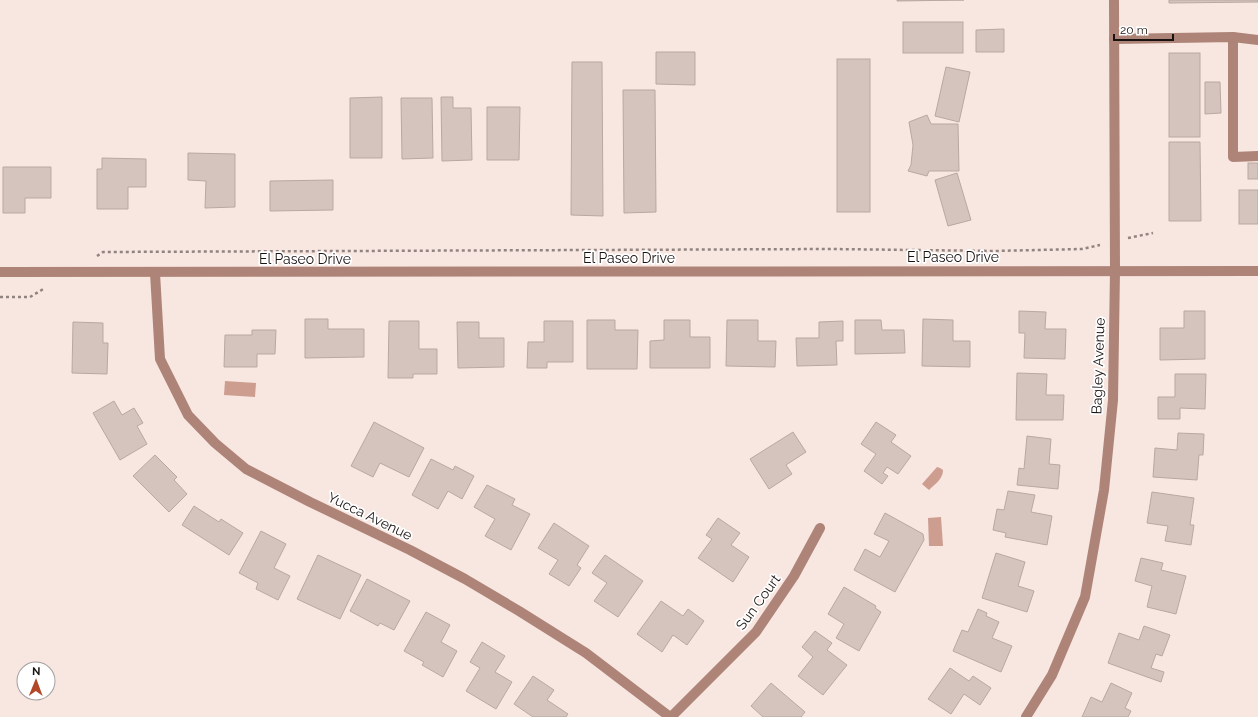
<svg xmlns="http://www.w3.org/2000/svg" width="1258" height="717" viewBox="0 0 1258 717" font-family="Raleway,sans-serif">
  <rect width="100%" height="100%" fill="#f8e6e0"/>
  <g fill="#cd9d8f">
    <polygon points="225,381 256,383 255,397 224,395"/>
    <path d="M937,467L940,468L943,470C943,479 935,484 929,490L922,484Z"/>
    <polygon points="941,517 943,546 929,546 928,518"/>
  </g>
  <g fill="#d5c3be" stroke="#b9a8a2">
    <polygon points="897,0 964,0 897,1"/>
    <polygon points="1169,0 1258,0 1258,2 1169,3"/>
    <rect x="903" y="22" width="60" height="31"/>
    <polygon points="1004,29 1004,52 976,52 976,30"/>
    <polygon points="656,52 695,52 695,85 656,84"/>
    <rect x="1169" y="53" width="31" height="84"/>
    <rect x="837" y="59" width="33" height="153"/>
    <polygon points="572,62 602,62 603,216 571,215"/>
    <polygon points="946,67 970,72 959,122 935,116"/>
    <polygon points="1205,82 1220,82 1221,113 1205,114"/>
    <polygon points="623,90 655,90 656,212 624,213"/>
    <polygon points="382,97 382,158 350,158 350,98"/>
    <polygon points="441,97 453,97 453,108 471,108 472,160 442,161"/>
    <polygon points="401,98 432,98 433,158 402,159"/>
    <polygon points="487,107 520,107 519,160 487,160"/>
    <polygon points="927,115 931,124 958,124 959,171 929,171 927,176 908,171 911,165 913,145 909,122"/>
    <polygon points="1169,142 1200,142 1201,221 1169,221"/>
    <polygon points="188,153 235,154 235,207 205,208 206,181 188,180"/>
    <polygon points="102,158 146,159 146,187 128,187 128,209 97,209 97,169 102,169"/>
    <rect x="1248" y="163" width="10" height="16"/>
    <polygon points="3,167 51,167 51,198 25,198 25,213 3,213"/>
    <polygon points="957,173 971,220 948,226 935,180"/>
    <polygon points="333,180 333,210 270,211 270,181"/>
    <rect x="1239" y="190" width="19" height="34"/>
    <polygon points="1019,311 1046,312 1045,329 1066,329 1065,359 1024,358 1025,333 1019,333"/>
    <polygon points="1184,311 1205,311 1205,359 1160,360 1160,328 1184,328"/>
    <polygon points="305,319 328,319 328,329 364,329 364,357 305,358"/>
    <polygon points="923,319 953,320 953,341 970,341 970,367 922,366"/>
    <polygon points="587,320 615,320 615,330 638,330 637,369 587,369"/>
    <polygon points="664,320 690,320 690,337 710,337 710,368 650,368 650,341 664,340"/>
    <polygon points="727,320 758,320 758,341 776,341 775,367 726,366"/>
    <polygon points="855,320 881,320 882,330 904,330 905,353 855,354"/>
    <polygon points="389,321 419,321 419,349 437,349 437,374 413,374 413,378 388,378"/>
    <polygon points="544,321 573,321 573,362 547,362 547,368 527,368 528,342 544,342"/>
    <polygon points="843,321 843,341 836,341 837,365 797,366 796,338 819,338 819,322"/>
    <polygon points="73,322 103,323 103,343 108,343 107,374 72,373"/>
    <polygon points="457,322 479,322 479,338 504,338 504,367 458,368"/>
    <polygon points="252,330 276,330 275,354 257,354 257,367 224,367 225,335 252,335"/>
    <polygon points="1017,373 1047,374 1046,395 1064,395 1063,420 1016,420"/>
    <polygon points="1175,374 1206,374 1205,409 1180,408 1180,419 1158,419 1158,397 1175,397"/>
    <polygon points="114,401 122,415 134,408 143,423 137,426 147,444 120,460 93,413"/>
    <polygon points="374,422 424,448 409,477 380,463 373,477 351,466"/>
    <polygon points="876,422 896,435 891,442 911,456 898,474 887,467 883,473 888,476 882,484 864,471 876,454 861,444"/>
    <polygon points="793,432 806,452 786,465 792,474 769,489 750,459"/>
    <polygon points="1178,433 1204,434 1203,455 1199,455 1197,480 1153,477 1155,448 1177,450"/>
    <polygon points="1027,436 1051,439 1049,464 1060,465 1058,489 1017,485 1019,468 1024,469"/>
    <polygon points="155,455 177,477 174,480 187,494 169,512 133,476"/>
    <polygon points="431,459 453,470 455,466 474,476 462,499 448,491 438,509 412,495"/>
    <polygon points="487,485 515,499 512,505 530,514 511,550 485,536 495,519 474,507"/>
    <polygon points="1008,491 1035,495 1031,512 1052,516 1047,545 1005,537 1006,533 993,530 997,509 1004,510"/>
    <polygon points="1152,492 1194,498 1190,525 1194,525 1191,545 1165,541 1168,526 1147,523"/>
    <polygon points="194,506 219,522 221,519 243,533 229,555 182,525"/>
    <polygon points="885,513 923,534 924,540 895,592 854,570 865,549 880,557 889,541 874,534"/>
    <polygon points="718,518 740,533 731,545 749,557 733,582 698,558 712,539 706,535"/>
    <polygon points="554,523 589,546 577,565 581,568 569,586 549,574 558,560 538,548"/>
    <polygon points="261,531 286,544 274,568 290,576 278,600 256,589 258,583 239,573"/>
    <polygon points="996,553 1025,562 1018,586 1034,591 1027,612 982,598"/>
    <polygon points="318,555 361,575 340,619 297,599"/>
    <polygon points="605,555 643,581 618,617 594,601 607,583 592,573"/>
    <polygon points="1141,558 1163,563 1161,570 1186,576 1176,614 1147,607 1152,586 1135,581"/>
    <polygon points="367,579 410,601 394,630 380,623 378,626 350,611"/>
    <polygon points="844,587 876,606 875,608 881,612 859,651 836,638 844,624 828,614"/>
    <polygon points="661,601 683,616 688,609 704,621 687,645 673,635 662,652 637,634"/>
    <polygon points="978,609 987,613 986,616 999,622 992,638 1012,646 1001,672 953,651 962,630 968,632"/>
    <polygon points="426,612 450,625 441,642 457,651 443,677 422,665 424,662 404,651"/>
    <polygon points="1144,626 1170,635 1162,656 1156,654 1151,668 1164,672 1161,682 1108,663 1119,633 1139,640"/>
    <polygon points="815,631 832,643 827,650 847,665 823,695 798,676 813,657 802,647"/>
    <polygon points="482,642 505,656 495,672 512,682 496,709 466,691 480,668 470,662"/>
    <polygon points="950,668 969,681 973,676 991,688 980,705 964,694 951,714 928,699"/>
    <polygon points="533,676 554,690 547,700 568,714 566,717 533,717 514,704"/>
    <polygon points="771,683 805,712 801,717 763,717 751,706"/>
    <polygon points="1111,683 1132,693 1125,708 1131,711 1128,717 1082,717 1091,697 1102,702"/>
  </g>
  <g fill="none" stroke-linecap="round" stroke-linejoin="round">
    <g stroke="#918480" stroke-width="2.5" stroke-dasharray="3 3" stroke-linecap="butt">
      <polyline points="1128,238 1153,233"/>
      <polyline points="97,256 103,252 831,249 994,251 1082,249 1100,245"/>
      <polyline points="0,297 30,297 45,288"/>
    </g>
    <g stroke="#ad8477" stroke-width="10">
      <polyline points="1233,37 1233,157 1258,156"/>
      <polyline points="1114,39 1233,37 1258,40"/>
      <polyline points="0,272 1258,271"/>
      <polyline points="155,273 160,359 188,415 215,443 246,469 310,502 410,550 465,579 519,611 586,653 670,717"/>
      <polyline points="671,717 756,632 794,576 820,528"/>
      <polyline points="1026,717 1052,675 1085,597 1104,490 1113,400 1115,271 1114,0"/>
    </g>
  </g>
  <g text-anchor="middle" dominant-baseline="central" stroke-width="3.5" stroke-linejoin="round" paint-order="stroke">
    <g font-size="14" fill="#181210" stroke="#fff">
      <text x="953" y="257">El Paseo Drive</text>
      <text x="629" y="258">El Paseo Drive</text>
      <text x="305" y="259">El Paseo Drive</text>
      <text transform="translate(1098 366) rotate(-88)">Bagley Avenue</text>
      <text transform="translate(370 516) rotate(26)">Yucca Avenue</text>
      <text transform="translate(758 602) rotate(-54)">Sun Court</text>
    </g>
  </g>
  <g transform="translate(36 681) rotate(1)"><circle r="19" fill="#ffffff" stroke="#a3a09f"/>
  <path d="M0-3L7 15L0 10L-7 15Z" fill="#b14928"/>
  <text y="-6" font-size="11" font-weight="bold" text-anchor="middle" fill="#181210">N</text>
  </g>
  <path d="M1114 34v6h59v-6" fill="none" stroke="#181210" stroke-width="2"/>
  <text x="1120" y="34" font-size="12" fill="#181210" stroke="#ffffff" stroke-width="3" paint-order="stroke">20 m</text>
</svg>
